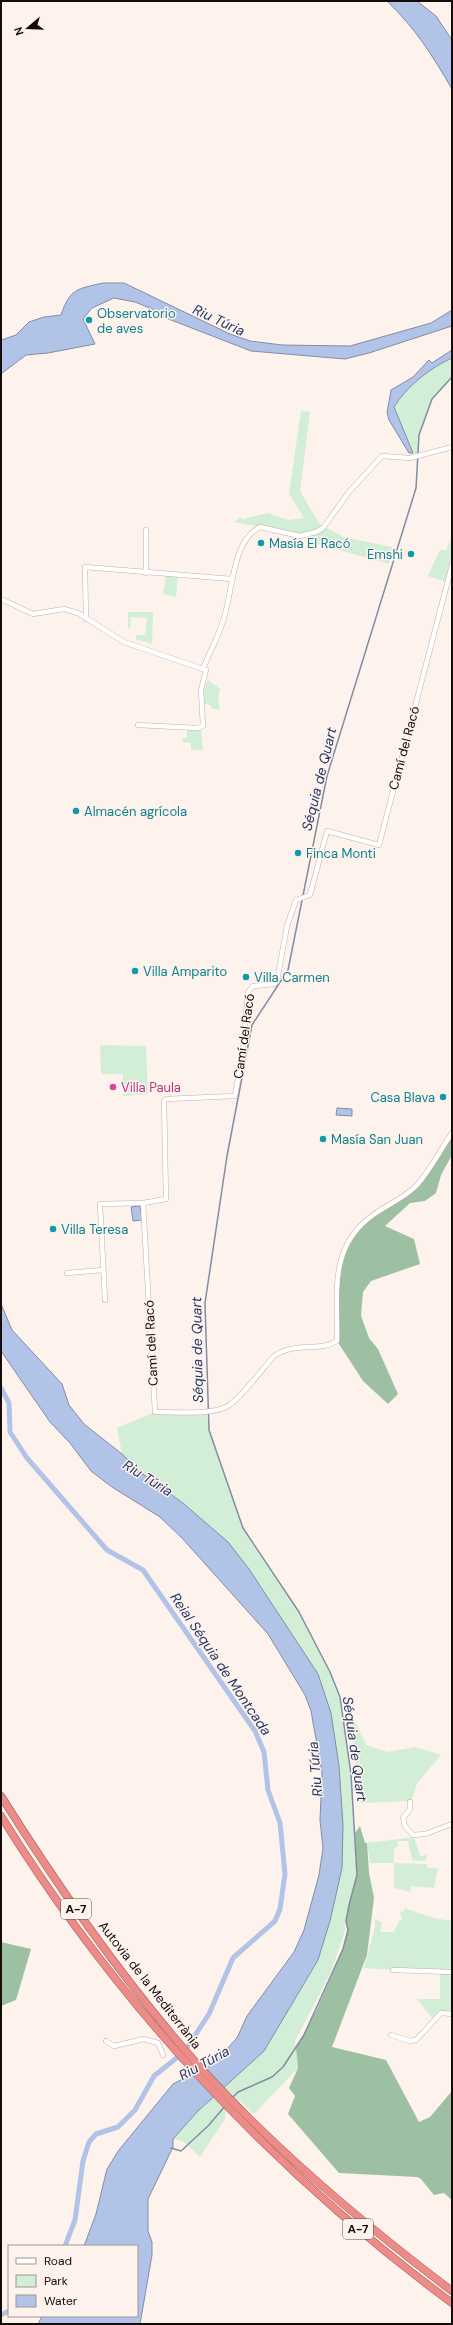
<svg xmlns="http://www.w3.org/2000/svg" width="453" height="2325" viewBox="0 0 453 2325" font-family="'DM Sans',sans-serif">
  <rect width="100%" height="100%" fill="#fef2ed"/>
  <g fill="#d2eed6">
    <path d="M452,358V377L432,399L419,435V454L413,453L394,407C407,386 430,368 452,358Z"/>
    <polygon points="301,411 310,412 300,491 311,510 320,524 343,537 392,547 389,564 318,544 311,533 299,534 234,522 240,517 243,519 268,513 288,520 304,518 289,494"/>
    <polygon points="452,535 452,565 446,582 428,576 440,550 446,550"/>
    <polygon points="166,575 178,575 176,597 163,594"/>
    <polygon points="128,612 153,612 152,644 136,639 136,635 145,635 147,618 131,617 130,628 128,628"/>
    <polygon points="208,680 220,689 218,699 220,709 212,709 210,705 204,704 204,690"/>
    <polygon points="187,729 201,730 203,750 191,750 191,743 183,742 182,738 187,738"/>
    <polygon points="100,1045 146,1046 148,1094 123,1096 123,1074 101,1074"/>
    <polygon points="206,1411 209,1430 243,1528 299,1612 330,1672 340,1697 351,1774 357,1875 349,1905 344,1934 331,1972 295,2041 298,2068 254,2114 240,2100 226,2111 225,2119 200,2157 184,2142 173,2139 198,2111 264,2051 318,1960 331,1713 318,1674 249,1569 228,1543 184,1504 140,1472 122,1454 117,1428 155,1412"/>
    <polygon points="351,1723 356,1723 366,1745 388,1752 415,1747 441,1755 417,1783 412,1799 409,1801 361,1803"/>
    <polygon points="414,1837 420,1856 427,1855 426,1861 412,1860 408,1841 398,1841 398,1846 394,1849 394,1863 427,1864 427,1868 438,1868 434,1888 411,1886 410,1892 394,1888 394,1863 370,1863 367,1843"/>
    <polygon points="405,1908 433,1918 452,1921 452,2012 439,2011 432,2018 417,1999 440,1999 440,1973 364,1968 375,1927 375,1919 382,1923 380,1932 394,1932 399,1921 402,1920 400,1913 403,1912"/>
  </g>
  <g fill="#9dc0a3">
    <polygon points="452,1133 452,1155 441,1175 436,1193 425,1201 410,1203 385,1226 414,1239 420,1264 371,1281 363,1292 361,1316 369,1338 378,1349 398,1394 388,1404 363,1381 337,1341 338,1271 351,1238 361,1225 416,1186"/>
    <polygon points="360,1826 365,1843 367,1843 369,1873 374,1898 367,1955 332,2047 386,2060 419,2122 430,2117 452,2091 452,2200 444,2193 434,2195 421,2179 417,2177 339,2173 288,2114 295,2096 289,2088 298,2068 296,2048 317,2009 343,1949 348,1930 346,1921 349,1905 357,1875 355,1833"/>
    <polygon points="1,1942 31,1949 16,2000 1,2006"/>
  </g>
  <g fill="#b1c4e8" stroke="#828da5">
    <path d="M387,1H417L436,16L452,40V89C432,55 416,29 387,1Z"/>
    <path d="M103,283H124L230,334L250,341L282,345L350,346L431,323L452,310V326L369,353L345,359L251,351L166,318L152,309L135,302L114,298L92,308L83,319L95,344L48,353L26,355L1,374V340L16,335L29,322L44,317L61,315C70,289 76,289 103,283Z"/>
    <path d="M452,350V358C430,368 407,386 394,407L413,453H409L389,420L387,413L391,390L413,377L429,360L432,363Z"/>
    <polygon points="337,1108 352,1109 352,1116 336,1115"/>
    <polygon points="140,1206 142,1220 133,1221 131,1207"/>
    <polygon points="1,1304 12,1330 62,1384 69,1405 84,1424 122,1454 140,1472 184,1504 228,1542 249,1569 318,1674 331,1713 339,1766 343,1825 342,1868 330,1921 318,1960 264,2051 198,2111 173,2139 173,2147 148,2199 148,2231 152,2242 152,2255 140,2324 38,2324 42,2316 137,2316 137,2246 84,2246 96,2214 107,2169 119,2150 173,2084 214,2063 237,2038 247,2016 294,1952 304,1930 319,1875 323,1848 320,1820 322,1773 311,1711 305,1695 268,1634 181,1537 160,1517 112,1487 91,1471 70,1443 50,1422 1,1351"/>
  </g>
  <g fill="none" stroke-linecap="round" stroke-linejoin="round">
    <g stroke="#828da5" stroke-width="1.5">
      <polyline points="233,2097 238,2092 272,2077 283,2067 304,2035 343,1949 348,1930 346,1921 349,1905 357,1875 351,1774 340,1697 330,1672 299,1612 243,1528 209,1430 205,1303 227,1156 252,1025 288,970 327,776 416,488 419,435 432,399 452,377"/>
      <polyline points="171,2148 181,2151 209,2125 225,2106"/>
    </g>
    <g stroke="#b1c4e8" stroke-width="5">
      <polyline points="1,1388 9,1403 10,1432 27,1458 107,1550 143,1570 255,1731 264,1752 268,1790 280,1823 285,1874 280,1909 275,1921 233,1958 209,2014 184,2052 154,2076 135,2110 118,2127 96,2134 89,2142 83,2161 75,2220 65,2246"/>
      <polyline points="1,2315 9,2311"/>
    </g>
    <g stroke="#c9aea3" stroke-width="5.5">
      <g id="minor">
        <polyline points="146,530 146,573"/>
        <path d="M452,565L379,845L327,831L310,895L296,900L287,926L277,981L274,984L253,986L248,992L243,1051L235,1096L166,1099L164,1101L166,1199L143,1203L155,1412C174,1412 210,1415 226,1407C239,1401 263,1368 274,1356C296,1341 320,1352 337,1341C338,1294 328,1247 373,1215C387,1205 404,1198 416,1186C430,1171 440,1150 452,1133"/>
        <path d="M1,599L33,614L64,609L78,613L124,642L203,669C209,653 218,638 223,621C233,594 231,541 260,527L300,536L316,532L323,528L349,492L382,456L410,458L452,447"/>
        <polyline points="86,619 85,567 232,579"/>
        <polyline points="138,725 197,728 203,726 201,690 206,670 203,669"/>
        <polyline points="67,1273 103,1270"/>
        <polyline points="105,1300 100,1204 143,1203"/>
        <polyline points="410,1802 410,1809 403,1818 405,1826 413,1835 425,1834 452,1824"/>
        <polyline points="393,1970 452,1972"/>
        <polyline points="391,2035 410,2041 416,2040 441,2013 452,2014"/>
        <polyline points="106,2041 114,2046 144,2039 158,2043 163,2055"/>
      </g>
    </g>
    <g stroke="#a15f5b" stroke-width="8">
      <g id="highway">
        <path d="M1,1796C60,1890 125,1983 199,2066C275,2150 362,2223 452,2291"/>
        <path d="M1,1816C118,2005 273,2171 452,2303"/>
      </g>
    </g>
    <use href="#minor" stroke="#fff" stroke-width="4.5"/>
    <use href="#highway" stroke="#ec8b87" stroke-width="7"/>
  </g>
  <g fill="#0f9aa8" stroke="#fef2ed" stroke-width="1.5">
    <circle cx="89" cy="320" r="4"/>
    <circle cx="261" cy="543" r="4"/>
    <circle cx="411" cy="554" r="4"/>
    <circle cx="76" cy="811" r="4"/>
    <circle cx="298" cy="853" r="4"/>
    <circle cx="135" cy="971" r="4"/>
    <circle cx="246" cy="977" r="4"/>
    <circle cx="443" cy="1097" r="4"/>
    <circle cx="323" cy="1139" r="4"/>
    <circle cx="53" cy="1229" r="4"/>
  </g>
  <circle fill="#d1479c" stroke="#fef2ed" stroke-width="1.5" cx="113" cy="1087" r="4"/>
  <g text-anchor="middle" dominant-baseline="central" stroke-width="3" stroke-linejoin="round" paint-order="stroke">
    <g fill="#fef2ed" stroke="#5b514d" stroke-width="1">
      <rect x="61" y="1899" width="30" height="20" rx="3"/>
      <rect x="343" y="2219" width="30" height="20" rx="3"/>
    </g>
    <g font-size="12" font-weight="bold" fill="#150c09">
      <text x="76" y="1909">A-7</text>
      <text x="358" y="2229">A-7</text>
    </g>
    <g font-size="13" fill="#0d838f" stroke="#fef2ed" text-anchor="start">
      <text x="97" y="313">Observatorio<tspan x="97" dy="15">de aves</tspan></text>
      <text x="269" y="543">Masía El Racó</text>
      <text x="403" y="554" text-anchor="end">Emshi</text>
      <text x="84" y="811">Almacén agrícola</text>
      <text x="306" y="853">Finca Monti</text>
      <text x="143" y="971">Villa Amparito</text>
      <text x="254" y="977">Villa Carmen</text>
      <text x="435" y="1097" text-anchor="end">Casa Blava</text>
      <text x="331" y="1139">Masía San Juan</text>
      <text x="61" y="1229">Villa Teresa</text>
    </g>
    <g font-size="13" fill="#150c09" stroke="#fef2ed">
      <text transform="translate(404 748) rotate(-75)">Camí del Racó</text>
      <text transform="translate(244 1036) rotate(-82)">Camí del Racó</text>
      <text transform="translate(151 1343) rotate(-93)">Camí del Racó</text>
      <text transform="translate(150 1985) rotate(52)">Autovia de la Mediterrània</text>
    </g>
    <g font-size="13" fill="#b23c85" stroke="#fef2ed" text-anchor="start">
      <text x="121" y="1087">Villa Paula</text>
    </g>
    <g font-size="14" font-style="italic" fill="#243967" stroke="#fef2ed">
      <text transform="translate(219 320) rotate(25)">Riu Túria</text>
      <text transform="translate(319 779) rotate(-76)">Séquia de Quart</text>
      <text transform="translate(197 1350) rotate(-91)">Séquia de Quart</text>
      <text transform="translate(148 1478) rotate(32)">Riu Túria</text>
      <text transform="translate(221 1664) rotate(56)">Reial Séquia de Montcada</text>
      <text transform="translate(355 1749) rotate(82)">Séquia de Quart</text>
      <text transform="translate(315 1769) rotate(-95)">Riu Túria</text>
      <text transform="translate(204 2063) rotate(-29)">Riu Túria</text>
    </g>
  </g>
  <rect width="453" height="2325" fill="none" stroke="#150c09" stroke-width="4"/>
  <rect x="8" y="2245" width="130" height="72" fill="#fef2ed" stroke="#a19692"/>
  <rect x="16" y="2258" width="20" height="6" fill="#ffffff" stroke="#a19692"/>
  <text x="44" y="2265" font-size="12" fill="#150c09">Road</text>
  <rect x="16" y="2275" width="20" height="12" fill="#d2eed6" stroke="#a19692"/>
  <text x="44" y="2285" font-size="12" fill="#150c09">Park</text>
  <rect x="16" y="2295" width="20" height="12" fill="#b1c4e8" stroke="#a19692"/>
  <text x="44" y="2305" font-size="12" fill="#150c09">Water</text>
  <g transform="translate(28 28) rotate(251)" stroke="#fef2ed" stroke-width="3" paint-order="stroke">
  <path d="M0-3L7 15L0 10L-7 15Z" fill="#150c09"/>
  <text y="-6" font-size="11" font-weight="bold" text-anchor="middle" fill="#150c09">N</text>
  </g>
</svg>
